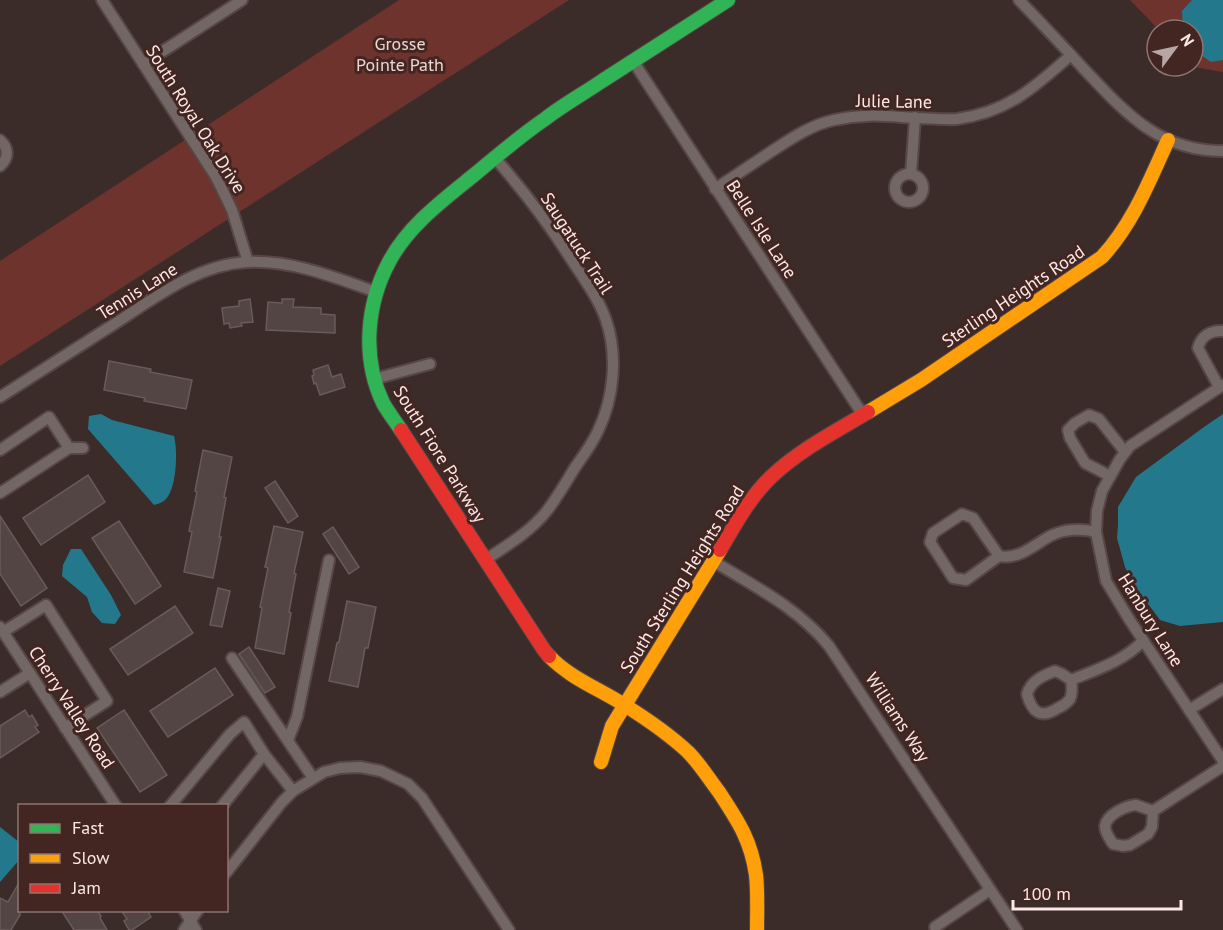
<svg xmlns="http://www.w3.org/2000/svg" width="1223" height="930" viewBox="0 0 1223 930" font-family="'PT Sans',sans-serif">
  <rect width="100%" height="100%" fill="#3b2c2a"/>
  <g fill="#6f332d">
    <polygon points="399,0 569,0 0,366 0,261"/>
    <polygon points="1130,0 1223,0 1223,72 1194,67 1193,66 1193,30 1159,30"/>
  </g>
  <g fill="#24788c">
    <polygon points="1192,0 1223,0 1223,60 1211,62 1195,51 1193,49 1193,30 1183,30 1182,11"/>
    <path d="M101,414L112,420L174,436C178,451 177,491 164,501C161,503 157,504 154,505L88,429L89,416Z"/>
    <polygon points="1223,414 1223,622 1180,626 1160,620 1134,585 1125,567 1117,538 1118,525 1118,507 1136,477 1204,427"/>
    <polygon points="71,549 81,549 111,595 121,615 115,624 102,623 92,612 87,597 62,576 63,565"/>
    <polygon points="0,827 19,842 20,859 0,882"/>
  </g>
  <g fill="#524544" stroke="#685b59" stroke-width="1.5">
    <polygon points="250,299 253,322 241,323 242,326 230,328 229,323 224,324 222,308 239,306 239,301"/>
    <polygon points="282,299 294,299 293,307 321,308 321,314 335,315 335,333 266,330 268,302 282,303"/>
    <polygon points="109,361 151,369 150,372 192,380 186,409 144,401 145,398 104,390"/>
    <polygon points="328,365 332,377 341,374 345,387 320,395 316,383 314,384 312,376 314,375 313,370"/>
    <polygon points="203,450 232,457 224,497 226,498 219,537 221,537 213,578 184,572 192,532 189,531 197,492 195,491"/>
    <polygon points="88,475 105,502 41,545 23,518"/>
    <polygon points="275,481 298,516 288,523 265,488"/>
    <polygon points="0,516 47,588 21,606 0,574"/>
    <polygon points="119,521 161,586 135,604 92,538"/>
    <polygon points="274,526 303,532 294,573 296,574 289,612 291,613 284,654 255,648 262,608 260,607 268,568 265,567"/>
    <polygon points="333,527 359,567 349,574 323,534"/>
    <polygon points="218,588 230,591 222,627 210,625"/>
    <polygon points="347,601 376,607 368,648 365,648 358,687 329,681 337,643 339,642"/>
    <polygon points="175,606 193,633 128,675 110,649"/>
    <polygon points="249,647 275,687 265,693 239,654"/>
    <polygon points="215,668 233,695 168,737 150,711"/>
    <polygon points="25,710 29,717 32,715 38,725 35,727 39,732 0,758 0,726"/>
    <polygon points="124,710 167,775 140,792 97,728"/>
    <polygon points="20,881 20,915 11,930 0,930 0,898 8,902"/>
    <polygon points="61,910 97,910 101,916 100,918 107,930 74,930"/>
    <polygon points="121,910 147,910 151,917 132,930 129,930 124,921 127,919"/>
  </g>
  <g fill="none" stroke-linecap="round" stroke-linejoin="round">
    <g stroke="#564746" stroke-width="14">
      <g id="street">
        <polyline points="102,0 216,177 232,210 248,262"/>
        <path d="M1019,0C1040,22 1061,44 1082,67C1124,111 1157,151 1223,151"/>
        <polyline points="633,61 863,415"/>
        <polyline points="143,64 242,0"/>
        <path d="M0,140C9,148 9,158 0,166"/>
        <circle cx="909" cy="188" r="14"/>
        <polyline points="911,174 915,117"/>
        <path d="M715,189C733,177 751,165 769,153C789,140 810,125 834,120C865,113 886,116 916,118C929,118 944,120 957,119C1008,112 1035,87 1071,55"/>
        <polyline points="374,379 430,364"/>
        <polyline points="1223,385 1130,446 1120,459 1102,491 1097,511 1096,532 1106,581 1129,619 1223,761"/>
        <path d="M1219,387L1198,348C1201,336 1211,330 1223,331"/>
        <path d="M0,397C36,374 72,351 108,328C151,301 194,265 247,262C292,260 334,277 376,292"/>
        <polyline points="69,448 83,448"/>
        <polyline points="0,450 49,417 69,448 0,493"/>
        <polyline points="1110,476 1085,463 1070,438 1068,430 1075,423 1089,415 1099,419 1125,452"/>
        <path d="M999,556L973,518L962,514L933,533L930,542L953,578L966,580L999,556C1019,560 1034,545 1050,536C1064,529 1082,528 1096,532"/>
        <path d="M485,560C506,546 530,532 546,512C557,498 566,482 576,466C584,455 592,444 598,431C614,398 618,355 606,320C598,297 582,276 569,256C547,221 522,189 495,158"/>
        <path d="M713,561C754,586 798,608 829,646L1017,930"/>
        <polyline points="0,627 116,806"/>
        <polyline points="3,632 46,605 107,701 65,728"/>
        <polyline points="232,658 313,778"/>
        <path d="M1055,671L1062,674L1071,680C1072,686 1073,693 1070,699C1067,703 1063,706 1058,708C1041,719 1032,713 1027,694C1031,681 1042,676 1055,671Z"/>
        <path d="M1071,680C1098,669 1122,662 1143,641"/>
        <polyline points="0,692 30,673"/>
        <polyline points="1189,710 1223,689"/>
        <polyline points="288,740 297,717 329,560"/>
        <polyline points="264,754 293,791"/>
        <path d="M1136,805L1153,811L1152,827L1148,834L1130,845L1123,846L1113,844C1110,839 1105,833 1105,826C1107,814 1126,806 1136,805Z"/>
        <polyline points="170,806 230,734 244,722 264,754 222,806"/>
        <polyline points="1153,811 1223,766"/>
        <polyline points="226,873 282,802 293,791 324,772 340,768 360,767 381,771 408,784 422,798 509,930"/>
        <polyline points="184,910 196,930"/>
        <polyline points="935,927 990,890"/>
        <polyline points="184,930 198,910"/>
      </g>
    </g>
    <g stroke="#564746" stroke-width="16">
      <path id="fast" d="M401,430C395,421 388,412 383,403C362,359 366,305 389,262C408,226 442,201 474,175C497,156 520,136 545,119C563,105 583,94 602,81C644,54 686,27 728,0"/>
    </g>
    <g stroke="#564746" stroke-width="16">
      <g id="slow">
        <path d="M868,412L921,380L1102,257C1133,223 1149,182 1168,140"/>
        <path d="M549,656C571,679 600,689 626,706C645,718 672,737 688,752C700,764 709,779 719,792C738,821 751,840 756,875C758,893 757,912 757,930"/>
        <polyline points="601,762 612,726 720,550"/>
      </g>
    </g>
    <g stroke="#564746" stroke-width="16">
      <g id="jam">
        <polyline points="401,430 544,650 549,656"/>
        <path d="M720,550C735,525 749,498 771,477C799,450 835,432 868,412"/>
      </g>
    </g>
    <use href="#street" stroke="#736765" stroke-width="10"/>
    <use href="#fast" stroke="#30b455" stroke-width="14"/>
    <use href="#slow" stroke="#ff9f0a" stroke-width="14"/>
    <use href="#jam" stroke="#e5322d" stroke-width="14"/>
  </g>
  <g text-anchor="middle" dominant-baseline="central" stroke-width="6" stroke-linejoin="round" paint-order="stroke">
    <g font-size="18" fill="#efd6d2" stroke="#432622">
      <text x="400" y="43">Grosse<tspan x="400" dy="21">Pointe Path</tspan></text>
    </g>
    <g font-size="18" fill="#fce8e5" stroke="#432622">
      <text transform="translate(894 101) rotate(1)">Julie Lane</text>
      <text transform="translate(196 119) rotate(58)">South Royal Oak Drive</text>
      <text transform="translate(762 229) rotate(57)">Belle Isle Lane</text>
      <text transform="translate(577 243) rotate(57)">Saugatuck Trail</text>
      <text transform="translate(137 291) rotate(-32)">Tennis Lane</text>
      <text transform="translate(1013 296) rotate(-34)">Sterling Heights Road</text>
      <text transform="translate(440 454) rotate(58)">South Fiore Parkway</text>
      <text transform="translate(682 579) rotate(-58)">South Sterling Heights Road</text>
      <text transform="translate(1151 620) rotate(58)">Hanbury Lane</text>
      <text transform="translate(72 707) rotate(57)">Cherry Valley Road</text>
      <text transform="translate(898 717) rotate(57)">Williams Way</text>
    </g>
  </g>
  <rect x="18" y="804" width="210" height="108" fill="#432622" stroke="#8d7470" stroke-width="1.5"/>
  <rect x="30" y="824" width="30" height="9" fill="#30b455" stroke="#8d7470" stroke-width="1.5"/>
  <text x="72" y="834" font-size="18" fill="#fce8e5">Fast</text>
  <rect x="30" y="854" width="30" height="9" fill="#ff9f0a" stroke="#8d7470" stroke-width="1.5"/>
  <text x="72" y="864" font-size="18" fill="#fce8e5">Slow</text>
  <rect x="30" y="884" width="30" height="9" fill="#e5322d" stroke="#8d7470" stroke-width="1.5"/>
  <text x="72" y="894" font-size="18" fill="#fce8e5">Jam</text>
  <g transform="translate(1175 48) rotate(57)"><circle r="28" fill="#432622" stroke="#8d7470" stroke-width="1.5"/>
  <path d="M0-4.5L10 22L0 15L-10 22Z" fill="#b8a6a4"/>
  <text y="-9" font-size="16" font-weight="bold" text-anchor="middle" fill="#fce8e5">N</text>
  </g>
  <path d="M1013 900v9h168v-9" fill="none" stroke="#fce8e5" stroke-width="3"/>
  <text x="1022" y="900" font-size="18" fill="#fce8e5" stroke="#432622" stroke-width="4.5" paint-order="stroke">100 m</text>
</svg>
